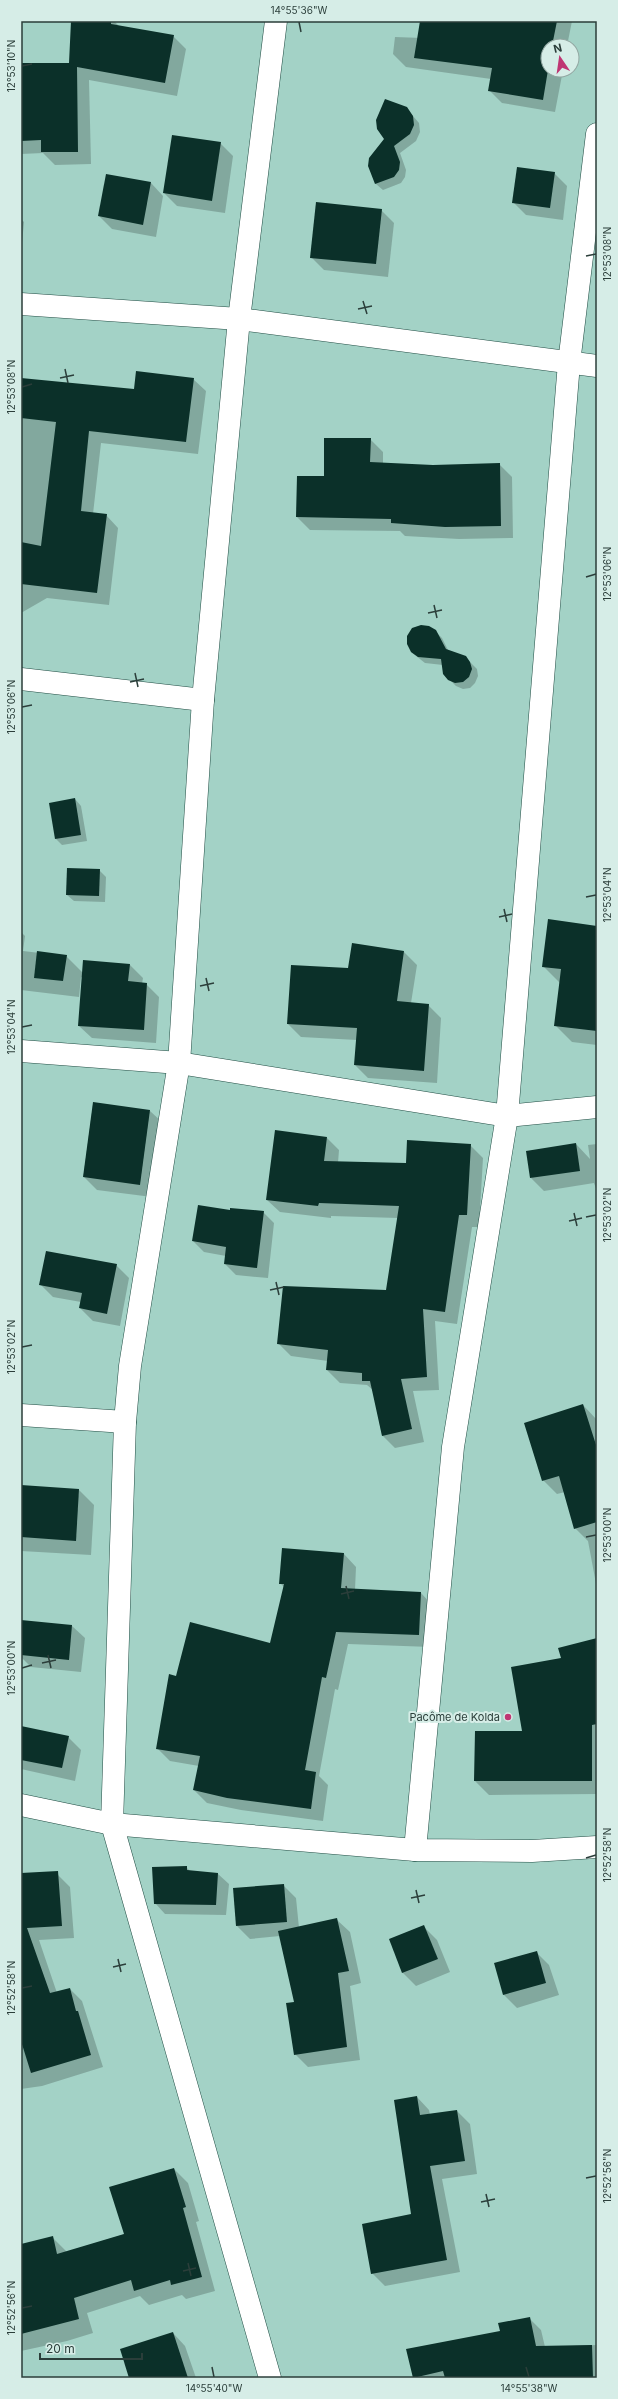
<svg xmlns="http://www.w3.org/2000/svg" width="618" height="2399" viewBox="0 0 618 2399" font-family="Inter,sans-serif">
  <rect width="100%" height="100%" fill="#a3d2c6"/>
  <g fill="#0003">
    <polygon points="72,21 114,21 119,26 173,36 186,49 177,96 89,80 91,164 55,165 43,153 21,154 21,64 70,64"/>
    <polygon points="427,21 572,21 567,46 548,46 548,70 563,70 555,112 502,103 489,90 491,79 406,67 393,54 395,37 477,40"/>
    <polygon points="406,108 419,123 420,132 416,141 400,153 406,170 405,177 401,183 383,190 376,184 369,166"/>
    <polygon points="220,143 233,156 225,213 177,206 164,193"/>
    <polygon points="554,173 567,186 563,220 526,215 513,202"/>
    <polygon points="151,183 163,196 156,237 112,229 99,216"/>
    <polygon points="381,210 394,223 388,277 324,270 311,257"/>
    <polygon points="21,219 24,222 21,253"/>
    <polygon points="21,379 135,390 193,379 206,391 198,454 101,443 93,514 106,515 118,528 109,605 47,598 21,613"/>
    <polygon points="370,439 383,452 383,464 433,466 499,464 512,477 513,538 459,539 405,536 400,531 310,530 297,517 325,477"/>
    <polygon points="435,631 442,638 449,652 465,657 477,669 478,676 475,683 470,688 463,689 456,686 449,679 443,665 425,663 411,652"/>
    <polygon points="75,799 81,806 87,841 62,845 56,839"/>
    <polygon points="99,870 106,877 105,902 74,901 67,895"/>
    <polygon points="21,932 25,936 23,951 66,956 83,973 130,965 143,978 142,984 146,984 159,997 156,1043 92,1038 79,1026 83,978 81,977 79,997 21,990"/>
    <polygon points="597,937 597,1045 572,1042 555,1025 560,983 543,966"/>
    <polygon points="404,952 417,965 411,1003 428,1005 441,1018 437,1083 368,1078 355,1065 357,1040 301,1037 288,1024 349,969"/>
    <polygon points="150,1111 163,1123 152,1197 97,1190 84,1177"/>
    <polygon points="327,1138 339,1150 338,1163 407,1164 470,1145 483,1158 479,1227 472,1227 457,1324 435,1321 439,1390 413,1391 424,1442 395,1448 382,1435 373,1390 367,1385 340,1383 327,1370 328,1361 291,1356 278,1343 387,1291 398,1218 331,1216 331,1218 280,1212 267,1200"/>
    <polygon points="576,1144 590,1159 588,1145 597,1144 597,1191 594,1183 544,1191 531,1178"/>
    <polygon points="231,1211 263,1212 274,1223 268,1278 236,1275 225,1264 226,1256 204,1252 193,1241"/>
    <polygon points="116,1265 129,1278 120,1326 93,1321 80,1308 81,1302 53,1297 40,1284"/>
    <polygon points="583,1405 597,1420 597,1589 588,1541 575,1528 565,1492 557,1494 543,1480"/>
    <polygon points="21,1486 79,1490 94,1505 91,1555 21,1551"/>
    <polygon points="344,1554 356,1567 355,1590 421,1593 433,1606 431,1647 348,1644 338,1690 335,1689 319,1776 328,1785 323,1821 241,1810 207,1803 194,1790 199,1766 170,1761 157,1748 176,1677 271,1645 284,1587 280,1583"/>
    <polygon points="72,1626 85,1638 81,1672 31,1667 21,1657 21,1632"/>
    <polygon points="597,1639 597,1794 489,1795 475,1781 524,1732 562,1659"/>
    <polygon points="21,1727 68,1737 81,1750 75,1781 21,1769"/>
    <polygon points="186,1867 191,1872 218,1874 229,1884 226,1915 165,1914 155,1903"/>
    <polygon points="58,1875 70,1887 74,1938 39,1940 57,1993 70,1989 82,2001 103,2067 42,2086 21,2089 21,1877"/>
    <polygon points="283,1885 296,1898 299,1928 337,1920 350,1932 361,1983 350,1986 360,2060 308,2067 295,2054 295,2003 280,1936 250,1939 237,1926"/>
    <polygon points="424,1927 437,1940 450,1972 416,1986 403,1973 390,1940"/>
    <polygon points="536,1952 549,1965 559,1995 517,2008 504,1995 495,1964"/>
    <polygon points="417,2097 429,2110 430,2115 457,2111 470,2124 477,2174 442,2179 460,2272 385,2286 372,2273 412,2215"/>
    <polygon points="174,2169 188,2183 199,2221 196,2222 215,2291 186,2299 182,2295 149,2305 140,2296 87,2313 93,2333 67,2341 21,2351 21,2245 52,2237 67,2252 125,2234"/>
    <polygon points="529,2318 541,2330 545,2347 597,2345 597,2378 414,2378 407,2350 501,2332"/>
    <polygon points="173,2333 185,2346 196,2378 130,2378"/>
  </g>
  <g fill="#0b3029">
    <polygon points="71,21 111,21 111,24 174,35 165,83 77,67 78,152 41,152 41,140 21,141 21,63 69,63"/>
    <polygon points="420,21 557,21 552,46 548,46 548,70 543,100 488,91 492,68 414,58"/>
    <polygon points="385,99 407,107 413,116 414,125 410,134 394,146 400,162 399,170 394,177 375,184 368,166 369,158 384,139 377,129 376,120"/>
    <polygon points="172,135 221,142 212,201 163,193"/>
    <polygon points="517,167 555,172 550,208 512,203"/>
    <polygon points="106,174 151,182 143,225 98,216"/>
    <polygon points="316,202 382,209 376,264 310,258"/>
    <polygon points="136,371 194,378 186,442 89,431 81,511 107,514 97,593 21,584 21,542 41,546 56,422 21,418 21,378 134,389"/>
    <polygon points="324,438 371,438 370,462 433,465 500,463 501,526 445,527 391,523 391,519 296,517 297,476 324,476"/>
    <polygon points="421,625 429,626 436,630 446,649 466,656 470,662 472,669 469,677 463,682 455,683 448,680 443,674 441,659 418,657 411,652 407,644 407,636 412,628"/>
    <polygon points="75,798 81,835 55,839 49,803"/>
    <polygon points="67,868 100,869 99,896 66,895"/>
    <polygon points="548,919 597,926 597,1031 554,1026 561,969 542,967"/>
    <polygon points="352,943 404,951 397,1001 429,1004 424,1071 354,1065 357,1028 287,1024 291,965 348,968"/>
    <polygon points="37,951 67,955 63,981 34,978"/>
    <polygon points="83,960 130,964 128,981 147,983 144,1030 78,1026"/>
    <polygon points="93,1102 150,1110 140,1185 83,1177"/>
    <polygon points="275,1130 327,1137 324,1161 406,1163 407,1140 471,1144 467,1215 459,1215 445,1312 423,1309 427,1377 401,1379 412,1429 382,1436 370,1381 362,1381 362,1373 326,1370 328,1350 277,1344 283,1286 386,1290 399,1206 319,1203 318,1206 266,1200"/>
    <polygon points="576,1143 580,1171 530,1178 526,1151"/>
    <polygon points="198,1205 230,1210 230,1208 264,1211 257,1268 224,1264 226,1247 192,1241"/>
    <polygon points="46,1251 117,1264 107,1314 79,1308 82,1293 39,1285"/>
    <polygon points="583,1404 597,1448 597,1522 574,1529 559,1476 542,1481 524,1423"/>
    <polygon points="21,1485 79,1489 76,1541 21,1537"/>
    <polygon points="282,1548 344,1553 341,1588 421,1592 419,1635 336,1632 326,1678 322,1677 305,1770 316,1772 311,1809 227,1798 193,1790 200,1756 156,1749 169,1674 176,1676 190,1622 270,1643 284,1584 279,1584"/>
    <polygon points="21,1620 72,1625 69,1660 21,1655"/>
    <polygon points="597,1638 597,1724 592,1725 592,1781 474,1781 475,1731 522,1731 511,1667 561,1658 558,1648"/>
    <polygon points="21,1726 69,1736 62,1768 21,1760"/>
    <polygon points="187,1866 187,1870 218,1873 216,1905 154,1904 152,1867"/>
    <polygon points="58,1871 62,1926 27,1928 50,1993 70,1988 76,2011 78,2011 91,2055 31,2073 21,2041 21,1873"/>
    <polygon points="284,1884 287,1922 236,1926 233,1888"/>
    <polygon points="337,1918 349,1971 338,1973 347,2047 294,2055 286,2003 294,2002 278,1931"/>
    <polygon points="424,1925 438,1959 402,1973 389,1939"/>
    <polygon points="537,1951 546,1983 503,1995 494,1963"/>
    <polygon points="417,2096 420,2115 457,2110 465,2161 430,2166 447,2260 371,2274 362,2224 411,2214 394,2100"/>
    <polygon points="174,2168 186,2207 183,2208 202,2277 171,2285 170,2280 134,2291 131,2280 74,2298 79,2319 21,2334 21,2244 53,2236 57,2254 124,2234 109,2187"/>
    <polygon points="530,2317 536,2346 592,2345 593,2378 445,2378 443,2371 413,2378 406,2349 500,2331 498,2323"/>
    <polygon points="173,2332 188,2378 129,2378 120,2349"/>
  </g>
  <g fill="none" stroke-linecap="round" stroke-linejoin="round">
    <g stroke="#214d44" stroke-width="23">
      <g id="street">
        <polyline points="21,304 239,319 597,366"/>
        <polyline points="21,679 203,700"/>
        <polyline points="21,1051 179,1063 507,1116 597,1107"/>
        <polyline points="21,1415 125,1422"/>
        <polyline points="21,1805 112,1824 415,1850 532,1851 597,1847"/>
        <polyline points="415,1850 453,1447 507,1116 569,363 597,134"/>
        <polyline points="270,2378 112,1824 125,1422 130,1366 179,1063 203,700 239,319 276,21"/>
      </g>
    </g>
    <use href="#street" stroke="#fff" stroke-width="22"/>
  </g>
  <path fill="none" stroke="#2b3e3a" stroke-width="1.5" d="M299,22L301,32M22,66L32,64M586,256L596,254M363,301L367,314M358,309L372,306M65,369L68,383M60,378L74,375M22,387L32,384M586,577L596,574M434,605L437,618M428,613L442,610M135,673L138,687M130,682L144,679M22,707L32,705M586,897L596,895M504,909L507,922M499,917L512,914M206,978L209,991M200,986L214,983M22,1027L32,1025M574,1213L577,1226M586,1217L596,1215M569,1221L582,1218M276,1282L279,1295M270,1290L284,1287M22,1347L32,1345M586,1537L596,1535M346,1586L349,1599M341,1594L354,1591M48,1655L51,1668M42,1663L56,1660M22,1668L32,1665M586,1858L596,1855M416,1890L419,1903M411,1898L425,1895M118,1959L121,1972M113,1967L126,1964M22,1988L32,1986M586,2178L596,2176M486,2194L489,2207M481,2202L495,2199M188,2263L191,2276M183,2271L196,2268M22,2308L32,2306M212,2367L214,2377M526,2367L529,2377"/>
  <circle fill="#bf3673" stroke="#d6ede7" stroke-width="1.5" cx="508" cy="1717" r="4"/>
  <g text-anchor="middle" dominant-baseline="central" stroke-width="4" stroke-linejoin="round" paint-order="stroke">
    <g font-size="11" fill="#2b3e3a" stroke="#d6ede7" text-anchor="end">
      <text x="500" y="1717">Pacôme de Kolda</text>
    </g>
  </g>
  <rect width="618" height="2399" fill="none" stroke="#d6ede7" stroke-width="44"/>
  <g transform="translate(560 58) rotate(347)"><circle r="19" fill="#d6ede7" stroke="#92a7a2"/>
  <path d="M0-3L7 15L0 10L-7 15Z" fill="#bf3673"/>
  <text y="-6" font-size="11" font-weight="bold" text-anchor="middle" fill="#2b3e3a">N</text>
  </g>
  <path d="M40 2353v6h102v-6" fill="none" stroke="#2b3e3a" stroke-width="2"/>
  <text x="46" y="2353" font-size="12" fill="#2b3e3a" stroke="#d6ede7" stroke-width="3" paint-order="stroke">20 m</text>
  <rect x="22" y="22" width="574" height="2355" fill="none" stroke="#2b3e3a" stroke-width="1.5"/>
  <g font-size="10" text-anchor="middle" fill="#2b3e3a">
    <text x="299" y="14">14°55'36"W</text>
    <text transform="translate(11 66) rotate(-90)" y="4">12°53'10"N</text>
    <text transform="translate(607 254) rotate(-90)" y="4">12°53'08"N</text>
    <text transform="translate(11 387) rotate(-90)" y="4">12°53'08"N</text>
    <text transform="translate(607 574) rotate(-90)" y="4">12°53'06"N</text>
    <text transform="translate(11 707) rotate(-90)" y="4">12°53'06"N</text>
    <text transform="translate(607 895) rotate(-90)" y="4">12°53'04"N</text>
    <text transform="translate(11 1027) rotate(-90)" y="4">12°53'04"N</text>
    <text transform="translate(607 1215) rotate(-90)" y="4">12°53'02"N</text>
    <text transform="translate(11 1347) rotate(-90)" y="4">12°53'02"N</text>
    <text transform="translate(607 1535) rotate(-90)" y="4">12°53'00"N</text>
    <text transform="translate(11 1668) rotate(-90)" y="4">12°53'00"N</text>
    <text transform="translate(607 1855) rotate(-90)" y="4">12°52'58"N</text>
    <text transform="translate(11 1988) rotate(-90)" y="4">12°52'58"N</text>
    <text transform="translate(607 2176) rotate(-90)" y="4">12°52'56"N</text>
    <text transform="translate(11 2308) rotate(-90)" y="4">12°52'56"N</text>
    <text x="214" y="2392">14°55'40"W</text>
    <text x="529" y="2392">14°55'38"W</text>
  </g>
</svg>
